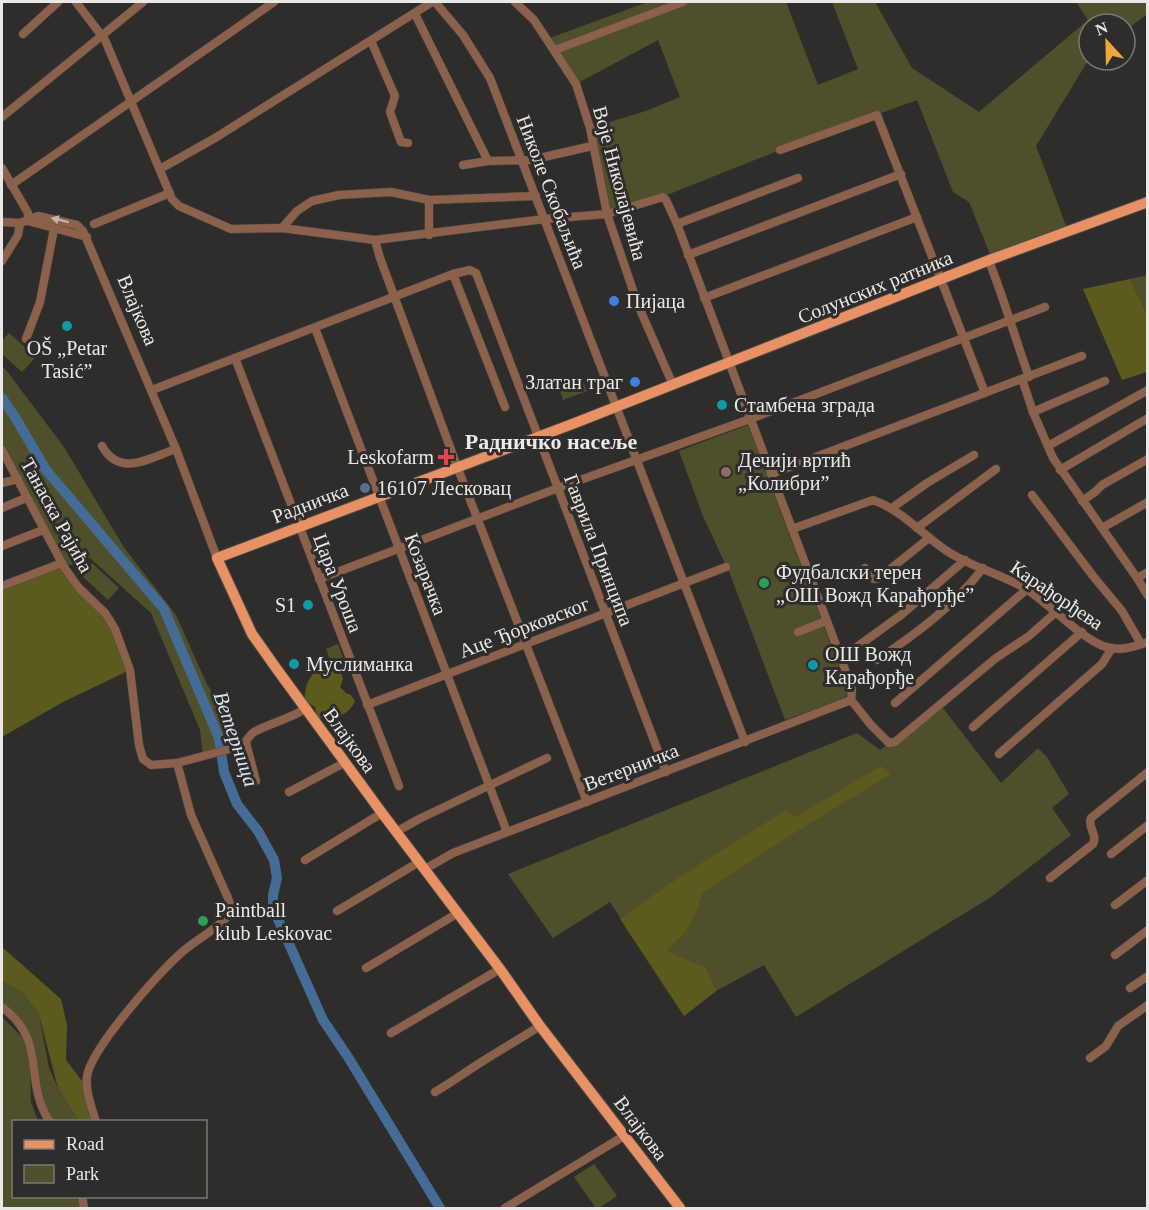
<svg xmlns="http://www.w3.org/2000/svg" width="1149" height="1210" viewBox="0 0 1149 1210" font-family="Georgia,serif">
  <rect width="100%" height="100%" fill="#2f2d2b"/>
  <g fill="#4f502b">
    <polygon points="648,2 786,2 818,85 858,69 832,2 875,2 912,68 979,112 1088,20 1076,2 1147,2 1147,14 1125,31 1125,24 1089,24 1089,59 1036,146 1068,231 992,259 969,202 953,192 917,100 780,150 667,195 607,214 590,128 646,111 680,97 658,40 576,84 547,39"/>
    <polygon points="1147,275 1147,314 1130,279"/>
    <polygon points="9,333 36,357 22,372 2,354 2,341"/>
    <polygon points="2,367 6,370 64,447 123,546 176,615 205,680 241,746 203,756 200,730 151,613 90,558 64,567 2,450"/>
    <polygon points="581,377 587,391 563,400 558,386"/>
    <polygon points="748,425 848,691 845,698 785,720 730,574 703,516 679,451"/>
    <polygon points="92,563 119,588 108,600 81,575"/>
    <polygon points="338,644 343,657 331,662 326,649"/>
    <polygon points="939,703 1001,783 1038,748 1047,757 1069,794 1052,808 1071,835 991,897 796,1017 764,965 716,991 684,1016 610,902 553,938 508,874 857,733 880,750"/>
    <polygon points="2,981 23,993 39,1015 49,1068 58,1088 79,1121 50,1121 45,1114 29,1040 2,1007"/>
    <polygon points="2,1017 23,1038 30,1064 31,1102 38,1121 14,1122 14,1196 76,1197 82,1208 2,1208"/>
    <polygon points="594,1164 617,1196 599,1208 596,1208 574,1177"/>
  </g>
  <g fill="#5a5b1d">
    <polygon points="1130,279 1147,314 1147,372 1122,380 1083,289"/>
    <polygon points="64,567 105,613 130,670 63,702 2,737 2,590"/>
    <path d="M326,667L341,671L343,679L340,687L346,693L351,695L355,701C348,717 335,718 318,718L316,715L315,707L305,701C304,686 310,670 326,667Z"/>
    <path d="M881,766L891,774L794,833L702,893C693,926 690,928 666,951L705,967L716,991L684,1016L620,919L678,878L786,810L796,817Z"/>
    <polygon points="2,947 61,999 67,1025 66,1060 88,1089 96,1121 79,1121 58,1088 39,1015 23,993 2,981"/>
  </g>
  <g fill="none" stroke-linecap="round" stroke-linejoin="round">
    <polyline stroke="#456b97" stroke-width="10" points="2,398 15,417 46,470 164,609 219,738 224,772 237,804 258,831 274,860 277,878 273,895 273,908 323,1020 348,1057 440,1208"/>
    <g stroke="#4d4b49" stroke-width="9">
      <g id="minor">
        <polyline points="76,2 105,40 172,199 179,206 231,229 282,228 375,240 545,219 607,214 663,197 666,200 677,224 798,178"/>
        <polyline points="435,2 463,35 490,78 745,742"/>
        <polyline points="515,2 534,20 576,84 590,128 607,214 638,305 673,385"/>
        <polyline points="415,14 488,161"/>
        <polyline points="23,34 58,2"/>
        <polyline points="371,41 395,96 390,112 401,142 408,143"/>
        <polyline points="555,50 683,2"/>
        <polyline points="2,117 143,2"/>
        <polyline points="780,150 877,115 985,393"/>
        <polyline points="463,165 488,161 531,160 592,146"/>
        <polyline points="2,168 28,213 28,221"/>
        <polyline points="160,169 215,138 432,2"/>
        <polyline points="11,185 274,2"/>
        <polyline points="429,200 429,235"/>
        <polyline points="28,221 87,237"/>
        <polyline points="2,222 20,223 38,216 77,225 83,231 176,449 217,558"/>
        <polyline points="94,224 170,193"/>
        <polyline points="677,224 842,661 852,690 851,700 871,725 889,743 895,742 996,658 1029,636 1056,612"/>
        <polyline points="282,228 297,211 312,201 339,195 391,192 429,200 536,196"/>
        <polyline points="375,240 380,258 457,466 587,802"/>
        <polyline points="688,255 901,174"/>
        <polyline points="2,261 18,235 20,223"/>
        <path d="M989,261C1004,299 1015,338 1029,377"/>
        <polyline points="453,274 470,270 476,273 666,772"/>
        <polyline points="704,298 917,217"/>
        <polyline points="315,328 507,832"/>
        <polyline points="26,339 40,302 54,229"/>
        <polyline points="235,358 399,786"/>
        <polyline points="1022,379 1033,412 1053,458 1137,578 1148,596"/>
        <polyline points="152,390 453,274 505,407"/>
        <polyline points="1033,412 1105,381"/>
        <path d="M102,446C120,478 149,458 176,449"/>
        <polyline points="1048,446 1148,390"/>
        <path d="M2,450L64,567L78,587L105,613L115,629L130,670L139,745L143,759L151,765L177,763L241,746C247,742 249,735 254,732C271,723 289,719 305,709"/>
        <polyline points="1060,470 1148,418"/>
        <polyline points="771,474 1082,356"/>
        <polyline points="2,483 18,479"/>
        <polyline points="1032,495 1093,576 1122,611 1141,644"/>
        <polyline points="1082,501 1095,492 1102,485 1148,459"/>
        <polyline points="2,508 26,498"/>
        <polyline points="892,508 927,483 974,455"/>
        <polyline points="917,528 996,469"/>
        <polyline points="1102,528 1148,502"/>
        <path d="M792,529L873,500C901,510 921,533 944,549C969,567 1000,573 1026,589C1051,605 1077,635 1103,646C1119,652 1133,647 1148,642"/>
        <polyline points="2,546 43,530"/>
        <polyline points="865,568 870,577 874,579 879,578 929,538"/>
        <polyline points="1137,578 1148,572"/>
        <polyline points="319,579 558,488 750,419 1045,307"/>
        <polyline points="2,586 62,563"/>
        <polyline points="798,632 826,621"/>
        <polyline points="840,656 854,649 901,615 965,560"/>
        <path d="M877,660C916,634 955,605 983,568"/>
        <polyline points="895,703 1026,590"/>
        <polyline points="367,705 726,567"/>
        <polyline points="973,727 1082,632"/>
        <polyline points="246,743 256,781"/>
        <polyline points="999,754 1102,664 1112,648"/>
        <polyline points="289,792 344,763"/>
        <polyline points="396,832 419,819 547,758"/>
        <polyline points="1111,854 1148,825"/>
        <polyline points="305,860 382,813"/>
        <polyline points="425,869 453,853 851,700"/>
        <path d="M1050,878L1093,844C1098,834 1087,828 1091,818L1148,772"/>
        <polyline points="1115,905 1148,880"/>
        <polyline points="337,911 419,862"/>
        <polyline points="1115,955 1148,930"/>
        <polyline points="366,968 458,913"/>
        <polyline points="1130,988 1148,976"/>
        <path d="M2,1007C49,1042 22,1080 50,1122"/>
        <polyline points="391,1033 500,969"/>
        <polyline points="1090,1058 1106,1046 1118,1026 1148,1005"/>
        <path d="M435,1092C452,1082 467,1071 483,1061C502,1049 521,1038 540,1026"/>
        <path d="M96,1122C92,1108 85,1091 87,1077C90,1049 159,973 181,953C194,941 214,931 225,919C231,912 231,905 228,898L191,815L177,763"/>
        <polyline points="82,1196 84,1208"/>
        <polyline points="505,1208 624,1136"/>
      </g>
    </g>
    <g stroke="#4d4b49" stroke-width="12">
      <polyline id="major" points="680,1208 540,1026 500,969 382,813 276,668 252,634 217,558 575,423 992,259 1148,202"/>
    </g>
    <use href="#minor" stroke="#8b614b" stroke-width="8"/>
    <use href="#major" stroke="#e79164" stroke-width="10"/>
  </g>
  <defs><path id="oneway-solid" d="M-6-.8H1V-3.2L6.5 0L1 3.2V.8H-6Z" transform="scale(1.5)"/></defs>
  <use fill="#c4b3a9" href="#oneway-solid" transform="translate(60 220) rotate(-166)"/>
  <g fill="#3f7fe0" stroke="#2f2d2b" stroke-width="2">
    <circle cx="614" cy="301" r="6"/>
    <circle cx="635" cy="382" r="6"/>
  </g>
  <g fill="#0f9aa8" stroke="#2f2d2b" stroke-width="2">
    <circle cx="67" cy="326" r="6"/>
    <circle cx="722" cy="405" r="6"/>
    <circle cx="308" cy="605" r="6"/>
    <circle cx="294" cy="664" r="6"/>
    <circle cx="813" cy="665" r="6"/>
  </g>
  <path fill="#e0444e" stroke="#2f2d2b" stroke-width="2" d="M443 448h6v6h6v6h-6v6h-6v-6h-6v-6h6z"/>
  <circle fill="#8d6e63" stroke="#2f2d2b" stroke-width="2" cx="726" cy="472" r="6"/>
  <circle fill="#5c6f8a" stroke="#2f2d2b" stroke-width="2" cx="365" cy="488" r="6"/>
  <g fill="#2e9e5b" stroke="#2f2d2b" stroke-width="2">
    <circle cx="764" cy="583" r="6"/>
    <circle cx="203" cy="921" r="6"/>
  </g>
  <g text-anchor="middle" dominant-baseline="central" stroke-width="6" stroke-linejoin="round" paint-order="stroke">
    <g font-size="20" fill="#eae9e7" stroke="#2f2d2b">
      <text transform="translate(620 183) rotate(75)">Воје Николајевића</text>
      <text transform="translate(552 192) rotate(69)">Николе Скобаљића</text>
      <text transform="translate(875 287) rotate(-22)">Солунских ратника</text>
      <text transform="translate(138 310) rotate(67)">Влајкова</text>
      <text transform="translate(310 503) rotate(-21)">Радничка</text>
      <text transform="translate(57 515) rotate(61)">Танаска Рајића</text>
      <text transform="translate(599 550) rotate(69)">Гаврила Принципа</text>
      <text transform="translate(426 574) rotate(69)">Козарачка</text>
      <text transform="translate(338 583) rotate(69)">Цара Уроша</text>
      <text transform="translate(1057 595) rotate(34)">Карађорђева</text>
      <text transform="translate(524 627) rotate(-21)">Аце Ђорковског</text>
      <text transform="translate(350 740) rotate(54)">Влајкова</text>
      <text transform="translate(631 767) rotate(-21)">Ветерничка</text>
      <text transform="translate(641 1128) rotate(53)">Влајкова</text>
    </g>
    <g font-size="20" fill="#eae9e7" stroke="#2f2d2b" text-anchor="start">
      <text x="626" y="301">Пијаца</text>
      <text x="67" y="348" text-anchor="middle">OŠ „Petar<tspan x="67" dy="23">Tasić”</tspan></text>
      <text x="623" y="382" text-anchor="end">Златан траг</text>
      <text x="734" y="405">Стамбена зграда</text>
      <text x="434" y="457" text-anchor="end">Leskofarm</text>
      <text x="738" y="460">Дечији вртић<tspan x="738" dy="23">„Колибри”</tspan></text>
      <text x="377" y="488">16107 Лесковац</text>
      <text x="776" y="572">Фудбалски терен<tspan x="776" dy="23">„ОШ Вожд Карађорђе”</tspan></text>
      <text x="296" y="605" text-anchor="end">S1</text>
      <text x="825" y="654">ОШ Вожд<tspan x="825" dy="23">Карађорђе</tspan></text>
      <text x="306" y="664">Муслиманка</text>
      <text x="215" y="910">Paintball<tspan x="215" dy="23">klub Leskovac</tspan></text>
    </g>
    <g font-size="21" font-style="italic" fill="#d9e4f2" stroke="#2f2d2b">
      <text transform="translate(236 739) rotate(71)">Ветерница</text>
    </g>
    <g font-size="22" font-weight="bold" fill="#eae9e7" stroke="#2f2d2b">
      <text x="551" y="441">Радничко насеље</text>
    </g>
  </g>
  <rect width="1149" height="1210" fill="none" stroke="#eae9e7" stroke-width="6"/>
  <rect x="12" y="1120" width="195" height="78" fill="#2f2d2b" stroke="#7a7876" stroke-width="1.5"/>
  <rect x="24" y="1140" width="30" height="9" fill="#e79164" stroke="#7a7876" stroke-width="1.5"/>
  <text x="66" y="1150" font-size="18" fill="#eae9e7">Road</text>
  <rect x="24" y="1165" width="30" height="18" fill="#4f502b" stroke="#7a7876" stroke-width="1.5"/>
  <text x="66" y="1180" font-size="18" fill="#eae9e7">Park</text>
  <g transform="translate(1107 42) rotate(338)"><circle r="28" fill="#2f2d2b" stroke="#7a7876" stroke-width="1.5"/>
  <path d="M0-4.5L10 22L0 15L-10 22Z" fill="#eda83c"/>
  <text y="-9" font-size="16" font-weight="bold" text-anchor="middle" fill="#eae9e7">N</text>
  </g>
</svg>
